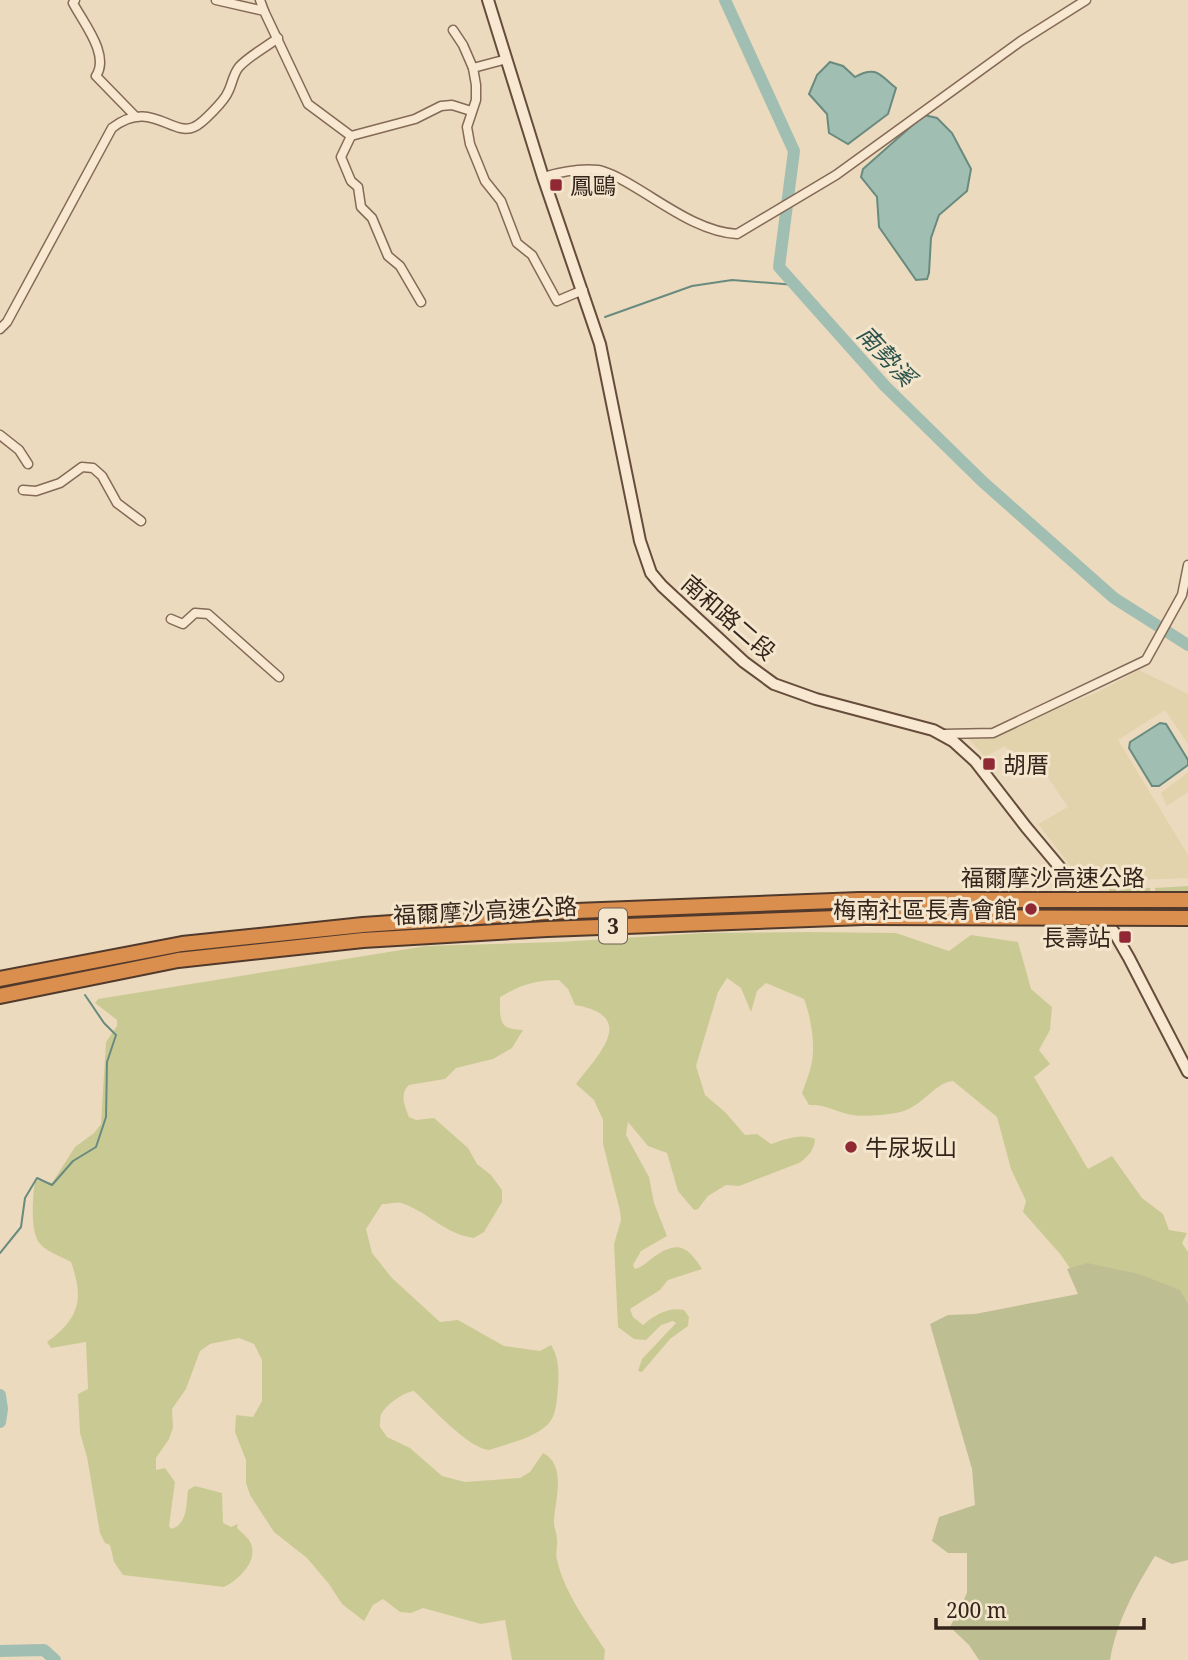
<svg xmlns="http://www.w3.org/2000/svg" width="1188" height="1660" viewBox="0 0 1188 1660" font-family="'Noto Serif','Noto Sans TC',serif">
  <rect width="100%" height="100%" fill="#ecdabe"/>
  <g fill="#e2d3ac">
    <polygon points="1139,670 1188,694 1188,744 1165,710 1118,740 1188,855 1188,878 1083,882 1038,824 1068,807 1033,756 1020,762 1005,746 985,757 967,737 997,731 1096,693"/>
    <polygon points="1188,772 1188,792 1167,806 1161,793"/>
  </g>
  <g fill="#c9ca93">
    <polygon points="1188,886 1188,922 1159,923 1155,888"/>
    <polygon points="1150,888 1155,924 1112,925 1109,889"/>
    <path d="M808,932L896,933L949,951L971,935L1018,942L1031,989L1052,1007L1050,1030L1039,1050L1050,1064L1034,1077L1088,1169L1112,1156L1142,1198L1163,1214L1169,1230L1187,1233L1182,1243L1188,1252V1306L1071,1270L1061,1255L1023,1212L1026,1201L1011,1169L997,1117L953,1081C933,1083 922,1109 896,1113C884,1115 864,1117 852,1115C836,1112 826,1104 809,1105L802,1093C805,1084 809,1075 811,1066C816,1047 811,1017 804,999L766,983L757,991L751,1012L741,988L727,978L718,992L696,1066L705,1095L725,1112L745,1135L757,1134L771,1144C786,1139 801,1133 815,1139C815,1149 807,1158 799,1163L739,1186L726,1185L708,1196L698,1209L694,1210L678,1191L667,1153L648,1146L628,1122L626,1135L649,1177L654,1203L667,1236L641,1251L633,1265L635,1269C643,1267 648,1261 655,1256C679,1240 688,1247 702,1269L668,1280L660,1290L630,1309L633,1317L643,1325C655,1315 668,1307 684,1310L689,1317L688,1326L670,1339L642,1372L638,1371L642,1359L676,1323L673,1321L661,1325L646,1340L634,1339L618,1327L614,1244L621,1220L620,1211L603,1144V1120L594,1100L576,1084C598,1055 639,1016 575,1005L568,989L559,980C536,980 520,985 500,997C500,1019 498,1030 523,1030L512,1048L493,1059L456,1068L445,1079L409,1085C399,1094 405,1106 409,1117L416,1120L434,1118L468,1148L477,1164L491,1175L502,1190V1202L484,1232L474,1238C445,1234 429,1213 404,1204C398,1201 389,1204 382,1204L366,1229L372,1253L392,1278L440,1322L458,1320L504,1346L540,1351L551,1345C559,1357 559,1373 558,1387C557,1396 557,1406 554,1414C547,1436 509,1443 489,1450C468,1448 431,1407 414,1391C404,1392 385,1405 381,1415C380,1417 380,1425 380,1427L387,1437L410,1448L442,1476L465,1482L520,1478L530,1472L543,1453C568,1466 554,1502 554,1523C554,1528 557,1533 557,1539C558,1546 555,1553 557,1560C565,1594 587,1622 605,1650L604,1660H512L505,1620L481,1624L423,1608L411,1613L400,1612L383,1599L373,1605L364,1621L342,1604L329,1584L307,1558L274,1532L250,1495L246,1483V1460L235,1432L236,1415L253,1417L262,1401V1360L254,1344L239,1338L210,1344L200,1351L186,1389L172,1409L173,1428L169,1439L156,1458V1470L165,1468L175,1482L169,1526L171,1529C188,1524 186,1505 188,1490L195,1486L222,1493L223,1523L231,1527L238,1524L237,1528C241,1532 246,1536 249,1540C261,1559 239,1580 224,1587L123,1575L114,1562L110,1545L105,1543L100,1533L87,1457L80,1433L78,1394L88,1389L86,1342L51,1348L47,1342C80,1318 84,1299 71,1262C60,1256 44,1251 38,1241C30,1227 33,1196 35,1180L52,1183L75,1147L94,1133L101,1124L106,1042L117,1026V1020L95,1003L98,999L426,946L558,942L705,933Z"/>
  </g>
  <path fill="#bdbe92" d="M1087,1263L1139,1274L1180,1290L1188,1304V1560L1172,1564L1155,1556C1134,1590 1117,1621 1110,1660H979L969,1645L950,1627L967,1593V1553H948L932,1541L939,1517L975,1505L972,1469L930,1324L948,1315L975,1314L1078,1294L1067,1269Z"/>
  <g fill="#a1beb3" stroke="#698b7f" stroke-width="2">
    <path d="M830,62L843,66L855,77C876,65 880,75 896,88L888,114L848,144L829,133L827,114L809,94L817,75Z"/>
    <polygon points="924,115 937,118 952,133 971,169 967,191 939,215 931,238 929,273 927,279 916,280 879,227 877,197 861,177 863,169"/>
    <polygon points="1160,723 1166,724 1188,760 1188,765 1159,786 1152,786 1129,748 1130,742"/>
  </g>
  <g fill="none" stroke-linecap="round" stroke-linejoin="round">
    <g stroke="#698b7f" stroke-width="2">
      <polyline points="605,317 692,286 732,280 796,285"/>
      <polyline points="0,1253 21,1227 25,1198 37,1178 52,1185 73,1161 96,1147 106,1117 107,1062 116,1035 104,1023 85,995"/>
    </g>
    <g stroke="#a1beb3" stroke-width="12">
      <polyline points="725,0 794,151 779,267 885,386 983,482 1114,598 1188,645"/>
      <polyline points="0,1395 2,1409 0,1422"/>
      <polyline points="0,1651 44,1650 55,1660"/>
    </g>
    <g stroke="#846a57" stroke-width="11">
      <g id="street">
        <path d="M75,0L73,3C84,24 110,55 96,76L135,116"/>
        <polyline points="216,0 264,11 308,104 351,136 415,119 441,106 452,105 471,111"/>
        <polyline points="260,0 264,11"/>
        <polyline points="453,30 463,45 473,68 476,85 476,100 467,127 470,144 485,181 501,201 517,243 532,255 557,301 583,290"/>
        <polyline points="473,68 507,59"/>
        <polyline points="351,136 341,157 351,181 358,187 361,207 372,218 388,256 400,266 421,302"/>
        <path d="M543,177C560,172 580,168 598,170C609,172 623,180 633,186C664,204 700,232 737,234L836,175L1021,41L1086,0"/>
        <path d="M0,329L7,322L112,128C150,98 172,137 194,127C202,124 225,100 228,92C232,85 233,74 239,67C249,56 266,47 278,38"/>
        <polyline points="0,435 19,450 28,464"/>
        <polyline points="23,490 36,491 60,483 82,467 93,468 102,476 117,503 141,521"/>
        <polyline points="171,619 183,624 195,613 208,614 279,677"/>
        <polyline points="944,734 993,733 1146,660 1182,595 1188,565"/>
      </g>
    </g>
    <g stroke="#664c3b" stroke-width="14">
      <polyline id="secondary" points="488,0 543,177 600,344 640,541 651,573 662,586 744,662 774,684 816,699 933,730 953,741 975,761 1026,827 1114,932 1129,958 1188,1072"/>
    </g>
    <g stroke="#513a2c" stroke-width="18">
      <g id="highway">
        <polyline points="0,979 182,944 363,925 550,912 859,900"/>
        <polyline points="0,996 178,960 363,940 547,929 864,917"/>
      </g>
    </g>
    <use href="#street" stroke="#f8e8d1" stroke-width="8"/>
    <use href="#secondary" stroke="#f8e8d1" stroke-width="10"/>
    <use href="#highway" stroke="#db8f4f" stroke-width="14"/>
    <g stroke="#513a2c" stroke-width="18" stroke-linecap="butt">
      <g id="highway-bridge">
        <polyline points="859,900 1188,900"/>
        <polyline points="864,917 1188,918"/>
      </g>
    </g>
    <use href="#highway-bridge" stroke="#db8f4f" stroke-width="14"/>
  </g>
  <g fill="#912935" stroke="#f4e5cd" stroke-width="2.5">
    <rect x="549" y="178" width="14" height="14" rx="3.5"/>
    <rect x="982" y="757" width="14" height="14" rx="3.5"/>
    <circle cx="1031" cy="909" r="7"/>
    <rect x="1118" y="930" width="14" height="14" rx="3.5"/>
    <circle cx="851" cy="1147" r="7"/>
  </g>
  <g text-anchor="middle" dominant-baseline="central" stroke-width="6" stroke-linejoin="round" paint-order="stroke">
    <rect fill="#f4e5cd" stroke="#6e5f51" stroke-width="2" x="599" y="908.5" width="28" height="35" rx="5"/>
    <g font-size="21" font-weight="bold" fill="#34251c">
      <text x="613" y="926">3</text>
    </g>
    <g font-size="23" fill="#34251c" stroke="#f4e5cd" text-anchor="start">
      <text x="570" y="185">鳳鷗</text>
      <text x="1003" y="764">胡厝</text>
      <text x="1017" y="909" text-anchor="end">梅南社區長青會館</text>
      <text x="1111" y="937" text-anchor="end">長壽站</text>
      <text x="865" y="1147">牛尿坂山</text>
    </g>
    <g font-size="23" fill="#34251c" stroke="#f4e5cd">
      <text transform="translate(729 617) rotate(41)">南和路二段</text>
      <text x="1053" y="877">福爾摩沙高速公路</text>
      <text transform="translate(485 910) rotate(-3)">福爾摩沙高速公路</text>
    </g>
    <g font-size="24" font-style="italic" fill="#2b534c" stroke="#f4e5cd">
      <text transform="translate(887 355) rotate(47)">南勢溪</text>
    </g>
  </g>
  <path d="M936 1618v10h208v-10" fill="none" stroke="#34251c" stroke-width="3.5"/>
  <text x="946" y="1618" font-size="21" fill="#34251c" stroke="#f4e5cd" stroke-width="5" paint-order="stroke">200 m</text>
</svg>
